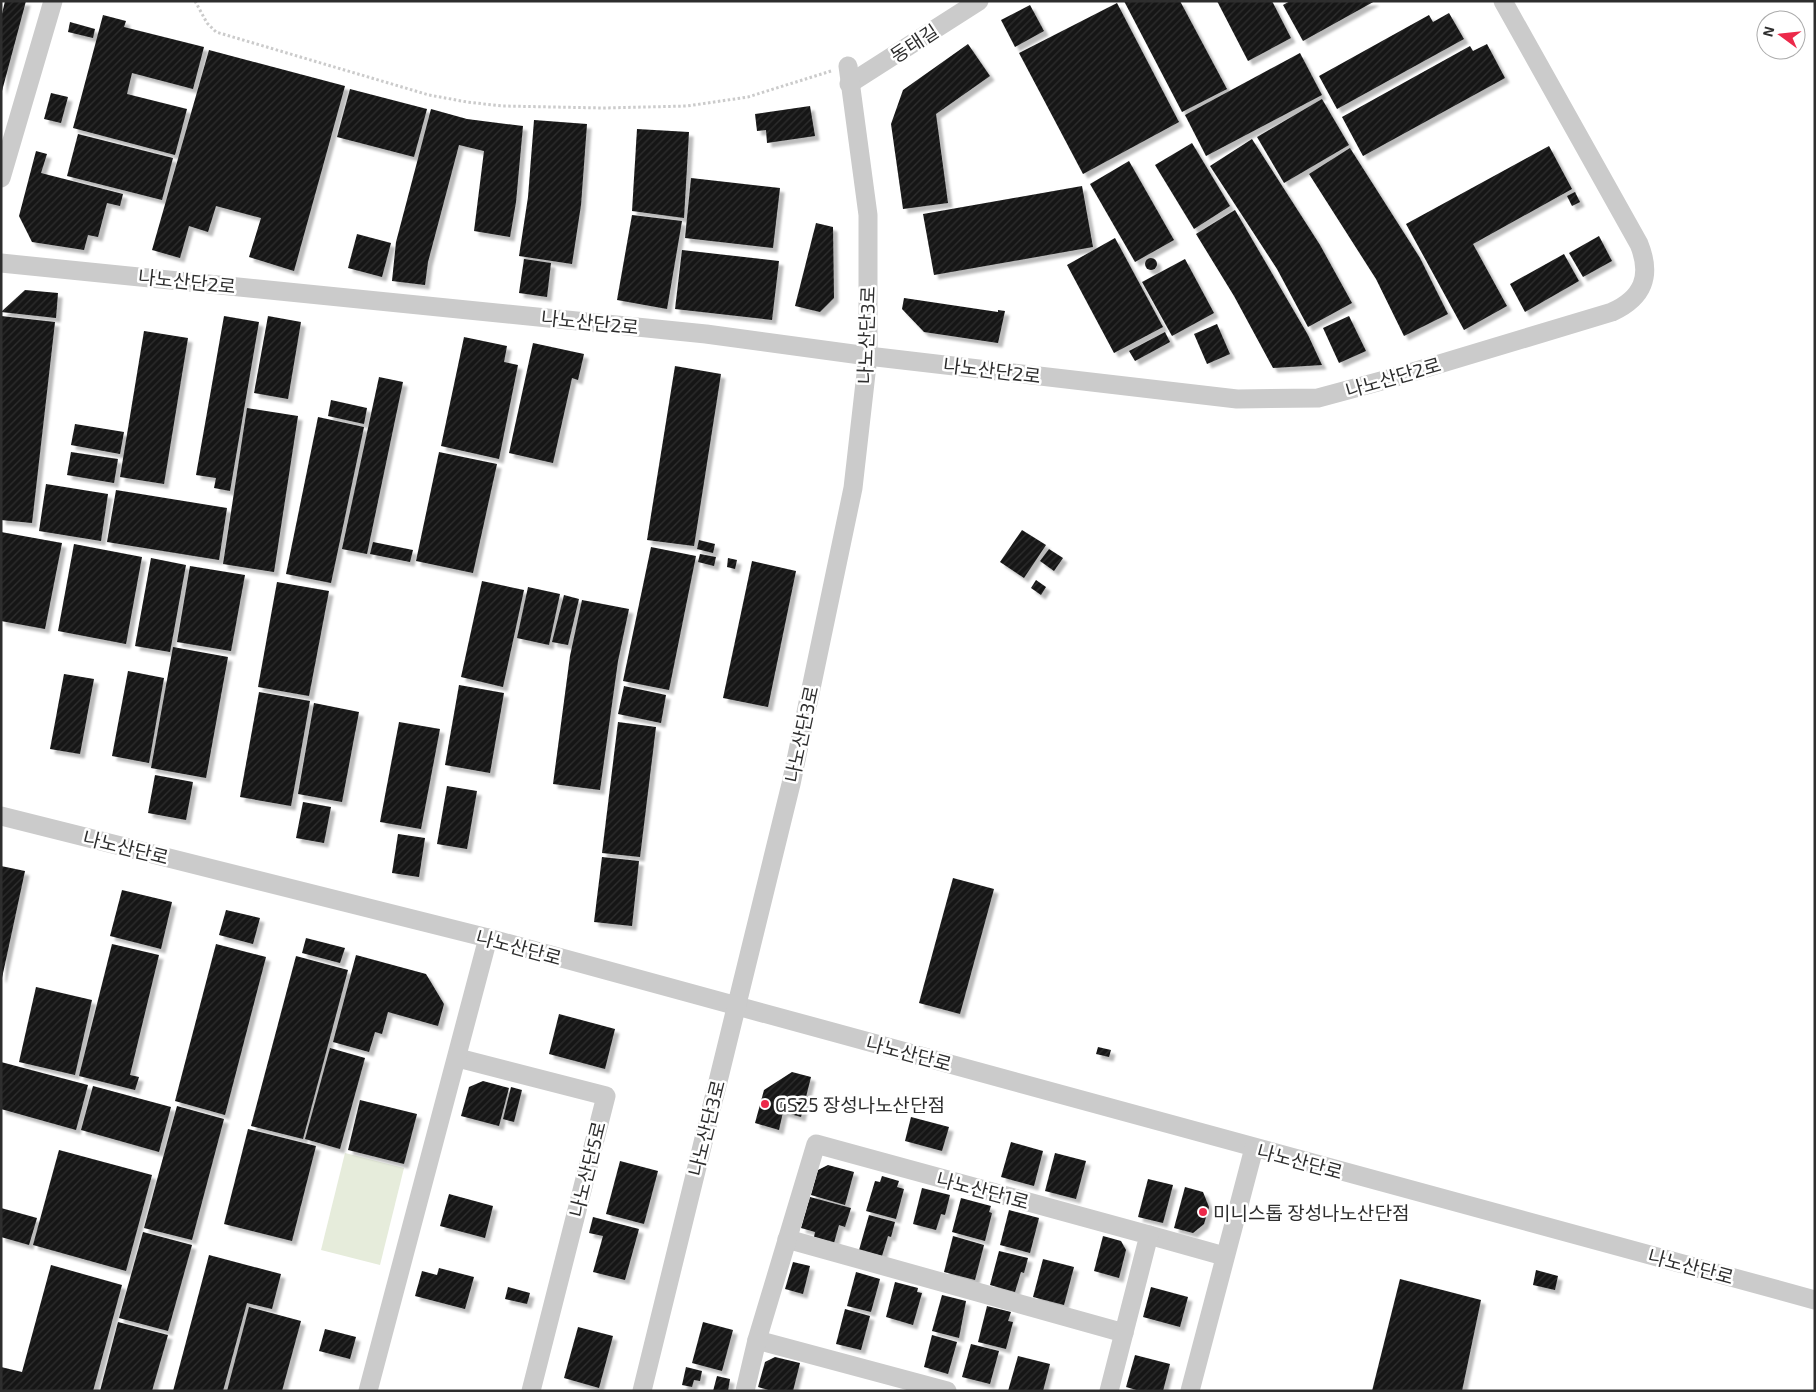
<svg xmlns="http://www.w3.org/2000/svg" width="1816" height="1392" viewBox="0 0 1816 1392" font-family="'Exo 2','Noto Sans KR',sans-serif">
  <defs>
    <pattern id="building-hatch" width="6" height="6" patternUnits="userSpaceOnUse" patternTransform="scale(1.25)"><rect width="6" height="6" fill="#151515"/><path d="M-1 1l2-2M0 6l6-6M5 7l2-2" fill="none" stroke="#2f2f2f"/></pattern>
    <filter id="shadow"><feDropShadow dx="4.5" dy="4.5" stdDeviation="1" flood-color="#0004"/></filter>
  </defs>
  <rect width="100%" height="100%" fill="#fff"/>
  <polygon fill="#e6ecdb" points="345,1153 404,1168 380,1265 321,1250"/>
  <g fill="url(#building-hatch)" filter="url(#shadow)">
    <polygon points="5,1 26,1 2,91 1,18"/>
    <polygon points="1124,1 1180,1 1227,89 1182,112"/>
    <polygon points="1217,1 1272,1 1291,38 1248,61"/>
    <polygon points="1290,1 1375,1 1303,41 1283,5"/>
    <polygon points="1117,3 1179,122 1083,174 1019,53"/>
    <polygon points="1030,5 1044,31 1015,47 1001,20"/>
    <polygon points="1449,13 1464,39 1337,109 1319,76 1429,15 1433,22"/>
    <polygon points="103,15 126,21 124,27 204,47 193,89 132,73 127,94 187,109 175,155 73,128"/>
    <polygon points="70,22 95,29 93,38 68,32"/>
    <polygon points="968,44 990,76 936,114 948,203 903,209 891,124 903,90"/>
    <polygon points="1487,44 1505,78 1363,156 1342,117 1470,46 1473,51"/>
    <polygon points="209,50 345,86 294,271 249,257 261,218 216,206 208,232 189,226 180,258 152,250"/>
    <polygon points="1300,53 1322,95 1206,156 1185,115"/>
    <polygon points="350,89 427,109 414,157 337,137"/>
    <polygon points="51,93 68,97 61,123 44,119"/>
    <polygon points="1322,99 1349,145 1284,183 1257,137"/>
    <polygon points="810,106 815,136 767,143 766,130 757,131 755,114"/>
    <polygon points="431,109 467,119 523,126 516,202 510,237 474,231 484,151 459,145 428,262 425,285 392,281 396,242"/>
    <polygon points="534,120 587,124 581,205 572,264 519,256 528,197"/>
    <polygon points="637,129 689,132 684,218 632,211"/>
    <polygon points="78,134 173,158 162,200 67,176"/>
    <polygon points="1252,139 1320,245 1352,303 1308,327 1277,269 1210,166"/>
    <polygon points="1192,143 1230,206 1194,229 1155,165"/>
    <polygon points="1549,146 1572,189 1473,244 1507,306 1464,330 1406,224"/>
    <polygon points="1350,148 1420,258 1448,314 1404,336 1376,279 1309,174"/>
    <polygon points="36,151 47,154 41,173 123,194 120,206 107,203 98,237 88,235 84,250 32,242 19,216"/>
    <polygon points="1129,161 1174,240 1135,262 1090,184"/>
    <polygon points="691,178 780,188 773,248 685,238"/>
    <polygon points="1082,186 1093,247 934,275 923,214"/>
    <polygon points="1575,192 1580,202 1572,206 1567,196"/>
    <polygon points="1235,210 1308,335 1322,365 1273,368 1234,296 1196,234"/>
    <polygon points="632,215 682,221 667,309 617,300"/>
    <polygon points="816,223 833,227 834,298 820,312 795,306"/>
    <polygon points="357,234 391,243 382,277 348,268"/>
    <polygon points="1599,236 1612,261 1583,277 1569,253"/>
    <polygon points="1115,238 1163,327 1114,353 1067,265"/>
    <polygon points="682,250 779,261 772,320 675,309"/>
    <polygon points="1564,254 1579,281 1525,312 1510,284"/>
    <circle cx="1151" cy="264" r="6"/>
    <polygon points="524,259 551,263 547,297 519,293"/>
    <polygon points="1185,259 1214,313 1172,336 1142,282"/>
    <polygon points="25,290 58,293 56,318 1,312"/>
    <polygon points="904,298 998,312 998,310 1005,311 998,343 924,332 902,309"/>
    <polygon points="1,316 55,322 32,523 1,520"/>
    <polygon points="224,316 259,322 230,491 214,488 216,478 196,475"/>
    <polygon points="268,316 301,322 288,399 254,393"/>
    <polygon points="1349,316 1366,351 1339,363 1323,328"/>
    <polygon points="1217,324 1230,354 1207,364 1194,334"/>
    <polygon points="144,331 188,338 164,484 120,477"/>
    <polygon points="1165,332 1170,342 1135,361 1129,351"/>
    <polygon points="464,337 507,346 504,362 518,365 499,459 441,446"/>
    <polygon points="533,343 584,354 578,380 572,378 553,463 509,453"/>
    <polygon points="675,366 721,374 694,546 647,540"/>
    <polygon points="379,377 403,382 367,554 342,549"/>
    <polygon points="331,400 367,408 364,424 328,416"/>
    <polygon points="247,408 298,416 274,572 223,564"/>
    <polygon points="318,417 364,427 331,583 286,574"/>
    <polygon points="75,424 124,432 120,454 71,445"/>
    <polygon points="71,452 118,459 114,483 67,475"/>
    <polygon points="439,452 497,464 473,573 416,561"/>
    <polygon points="46,484 108,494 101,541 39,531"/>
    <polygon points="116,490 227,508 219,560 107,542"/>
    <polygon points="1022,530 1046,545 1024,578 1000,562"/>
    <polygon points="1,532 62,543 45,629 1,621"/>
    <polygon points="699,540 715,544 713,553 697,549"/>
    <polygon points="373,542 413,550 410,562 370,554"/>
    <polygon points="74,544 142,557 126,644 58,631"/>
    <polygon points="651,547 696,556 669,690 623,681"/>
    <polygon points="1049,549 1063,558 1054,571 1040,561"/>
    <polygon points="700,554 716,557 714,566 698,562"/>
    <polygon points="151,558 186,565 170,652 135,646"/>
    <polygon points="728,558 737,560 735,569 727,567"/>
    <polygon points="752,561 796,571 768,707 723,698"/>
    <polygon points="190,566 245,575 231,651 177,642"/>
    <polygon points="1036,580 1046,587 1041,595 1031,588"/>
    <polygon points="482,581 524,590 503,687 461,677"/>
    <polygon points="277,582 329,591 309,696 258,687"/>
    <polygon points="528,587 560,594 549,645 517,638"/>
    <polygon points="564,595 579,599 568,645 552,642"/>
    <polygon points="582,600 629,609 618,661 600,790 553,784 570,656"/>
    <polygon points="173,647 228,657 206,778 151,768"/>
    <polygon points="128,671 164,678 149,763 112,756"/>
    <polygon points="64,674 94,679 80,754 50,749"/>
    <polygon points="459,685 504,693 490,773 445,765"/>
    <polygon points="624,686 666,695 661,723 618,714"/>
    <polygon points="259,692 310,701 291,806 240,797"/>
    <polygon points="314,703 359,712 342,802 298,794"/>
    <polygon points="399,722 440,729 421,829 380,822"/>
    <polygon points="618,722 656,727 640,857 602,853"/>
    <polygon points="155,775 193,782 186,820 148,813"/>
    <polygon points="447,786 477,791 467,849 437,844"/>
    <polygon points="303,802 331,807 324,843 296,838"/>
    <polygon points="398,834 425,838 419,877 392,873"/>
    <polygon points="602,857 639,861 632,926 594,922"/>
    <polygon points="1,866 25,871 2,978 1,978"/>
    <polygon points="953,878 994,889 960,1014 919,1003"/>
    <polygon points="122,890 172,902 161,949 110,936"/>
    <polygon points="226,910 260,918 253,944 219,935"/>
    <polygon points="306,938 345,948 340,963 302,953"/>
    <polygon points="112,944 159,955 130,1075 139,1077 135,1090 79,1076"/>
    <polygon points="216,944 266,957 225,1115 175,1101"/>
    <polygon points="356,955 426,974 444,1004 438,1026 388,1012 382,1034 375,1032 369,1052 333,1042"/>
    <polygon points="296,956 348,970 303,1139 251,1126"/>
    <polygon points="36,987 92,1000 75,1075 19,1062"/>
    <polygon points="559,1014 615,1029 605,1069 549,1054"/>
    <polygon points="1098,1047 1111,1050 1109,1057 1096,1054"/>
    <polygon points="330,1048 365,1058 340,1149 305,1139"/>
    <polygon points="1,1062 88,1085 76,1130 1,1109"/>
    <polygon points="792,1072 811,1077 801,1117 783,1112 779,1130 755,1123 764,1090"/>
    <polygon points="483,1081 509,1088 499,1126 461,1116 469,1087"/>
    <polygon points="93,1086 171,1107 159,1152 81,1130"/>
    <polygon points="511,1087 522,1090 514,1122 503,1119"/>
    <polygon points="360,1100 417,1114 404,1164 348,1150"/>
    <polygon points="177,1106 224,1119 192,1240 144,1228"/>
    <polygon points="911,1117 949,1127 942,1151 905,1141"/>
    <polygon points="248,1129 316,1146 292,1241 224,1224"/>
    <polygon points="1011,1142 1043,1151 1034,1186 1001,1177"/>
    <polygon points="59,1150 152,1175 126,1271 33,1245"/>
    <polygon points="1055,1153 1086,1161 1076,1199 1045,1191"/>
    <polygon points="620,1161 658,1171 644,1224 606,1214"/>
    <polygon points="828,1165 854,1172 845,1205 811,1195 818,1170"/>
    <polygon points="882,1176 899,1181 897,1187 904,1189 896,1219 866,1211 875,1181 880,1182"/>
    <polygon points="1148,1179 1173,1185 1163,1223 1138,1217"/>
    <polygon points="1185,1187 1203,1192 1209,1207 1204,1224 1193,1233 1174,1228"/>
    <polygon points="922,1188 950,1195 945,1215 941,1214 936,1230 913,1224"/>
    <polygon points="449,1194 493,1206 485,1238 440,1226"/>
    <polygon points="810,1197 851,1208 845,1227 839,1225 834,1243 814,1237 815,1232 801,1228"/>
    <polygon points="961,1198 991,1206 989,1212 992,1213 985,1241 952,1232"/>
    <polygon points="1,1208 37,1218 29,1245 1,1237"/>
    <polygon points="1009,1210 1039,1218 1030,1253 1000,1245"/>
    <polygon points="869,1215 895,1222 891,1237 888,1236 882,1256 859,1250"/>
    <polygon points="593,1217 639,1229 625,1280 593,1272 603,1236 589,1233"/>
    <polygon points="143,1232 192,1245 168,1331 119,1318"/>
    <polygon points="953,1236 984,1245 975,1280 944,1272"/>
    <polygon points="1103,1236 1121,1241 1126,1250 1119,1278 1094,1271"/>
    <polygon points="999,1251 1028,1258 1024,1273 1021,1272 1015,1292 990,1285"/>
    <polygon points="209,1255 281,1274 272,1309 247,1303 223,1391 173,1391"/>
    <polygon points="1043,1259 1074,1267 1064,1305 1033,1297"/>
    <polygon points="793,1262 810,1266 803,1294 785,1289"/>
    <polygon points="51,1265 122,1285 93,1391 1,1391 1,1367 22,1372"/>
    <polygon points="439,1268 474,1277 465,1309 415,1296 422,1271 437,1275"/>
    <polygon points="1536,1270 1558,1276 1555,1290 1533,1285"/>
    <polygon points="856,1272 880,1279 871,1312 847,1306"/>
    <polygon points="1400,1279 1481,1300 1462,1391 1372,1391"/>
    <polygon points="895,1282 918,1288 917,1292 922,1293 913,1325 886,1317"/>
    <polygon points="508,1287 530,1293 527,1304 505,1299"/>
    <polygon points="1151,1287 1188,1297 1180,1327 1143,1317"/>
    <polygon points="942,1295 966,1301 959,1338 932,1331"/>
    <polygon points="987,1306 1011,1312 1008,1321 1013,1322 1006,1349 978,1342"/>
    <polygon points="249,1307 301,1321 282,1391 227,1391"/>
    <polygon points="845,1309 870,1316 861,1350 836,1344"/>
    <polygon points="118,1322 168,1335 152,1391 100,1391"/>
    <polygon points="703,1322 733,1330 722,1371 692,1363"/>
    <polygon points="578,1327 613,1336 599,1388 564,1378"/>
    <polygon points="325,1329 356,1337 350,1359 319,1351"/>
    <polygon points="932,1335 957,1342 948,1374 924,1367"/>
    <polygon points="971,1344 999,1351 990,1384 962,1377"/>
    <polygon points="1135,1355 1170,1364 1163,1391 1140,1391 1126,1387"/>
    <polygon points="1018,1356 1050,1364 1043,1391 1008,1391"/>
    <polygon points="775,1357 800,1363 793,1391 772,1391 758,1387 765,1362"/>
    <polygon points="686,1367 702,1371 700,1381 694,1380 692,1387 682,1385"/>
    <polygon points="717,1376 730,1379 728,1391 713,1391"/>
  </g>
  <g fill="none" stroke-linecap="round" stroke-linejoin="round">
    <polyline stroke="#cbcbcb" stroke-width="3" stroke-dasharray="2.5 2.5" stroke-linecap="butt" points="195,1 207,23 216,32 429,95 467,102 502,106 604,108 687,106 748,97 831,71"/>
    <g stroke="#cbcbcb" stroke-width="19">
      <polyline points="849,84 979,1"/>
      <polyline points="1,178 53,1"/>
      <path d="M1,263L706,334L868,356L1237,399L1318,398L1396,377L1612,312C1643,298 1652,276 1639,244L1503,1"/>
      <polyline points="1,816 488,938 1815,1300"/>
      <polyline points="458,1058 606,1096 531,1391"/>
      <polyline points="1149,1235 1224,1256"/>
      <polyline points="787,1239 1124,1333"/>
      <polyline points="757,1340 947,1391"/>
      <polyline points="368,1391 488,938"/>
      <polyline points="642,1391 791,784 853,488 868,356 868,215 848,66"/>
      <polyline points="745,1391 757,1340 816,1144 1149,1235 1109,1391"/>
      <polyline points="1190,1391 1254,1148"/>
    </g>
  </g>
  <g fill="#ec294a" stroke="#fff" stroke-width="2">
    <circle cx="765" cy="1104" r="5"/>
    <circle cx="1203" cy="1212" r="5"/>
  </g>
  <g text-anchor="middle" dominant-baseline="central" stroke-width="5" stroke-linejoin="round" paint-order="stroke">
    <g font-size="19" fill="#2e2e2e" stroke="#fff">
      <text transform="translate(914 43) rotate(-33)">동태길</text>
      <text transform="translate(187 281) rotate(6)">나노산단2로</text>
      <text transform="translate(590 322) rotate(6)">나노산단2로</text>
      <text transform="translate(866 335) rotate(-88)">나노산단3로</text>
      <text transform="translate(992 370) rotate(7)">나노산단2로</text>
      <text transform="translate(1393 377) rotate(-16)">나노산단2로</text>
      <text transform="translate(801 734) rotate(-78)">나노산단3로</text>
      <text transform="translate(126 847) rotate(14)">나노산단로</text>
      <text transform="translate(519 947) rotate(15)">나노산단로</text>
      <text transform="translate(909 1053) rotate(15)">나노산단로</text>
      <text transform="translate(706 1128) rotate(-76)">나노산단3로</text>
      <text transform="translate(1300 1161) rotate(15)">나노산단로</text>
      <text transform="translate(587 1169) rotate(-76)">나노산단5로</text>
      <text transform="translate(983 1190) rotate(15)">나노산단1로</text>
      <text transform="translate(1691 1266) rotate(15)">나노산단로</text>
    </g>
    <g font-size="19" fill="#2e2e2e" stroke="#fff" text-anchor="start">
      <text x="775" y="1104">GS25 장성나노산단점</text>
      <text x="1213" y="1212">미니스톱 장성나노산단점</text>
    </g>
  </g>
  <rect width="1816" height="1392" fill="none" stroke="#2e2e2e" stroke-width="5"/>
  <g transform="translate(1781 35) rotate(285)"><circle r="24" fill="#ffffff" stroke="#ababab"/>
  <path d="M0-4L9 19L0 12L-9 19Z" fill="#ec294a"/>
  <text y="-8" font-size="14" font-weight="bold" text-anchor="middle" fill="#2e2e2e">N</text>
  </g>
</svg>
